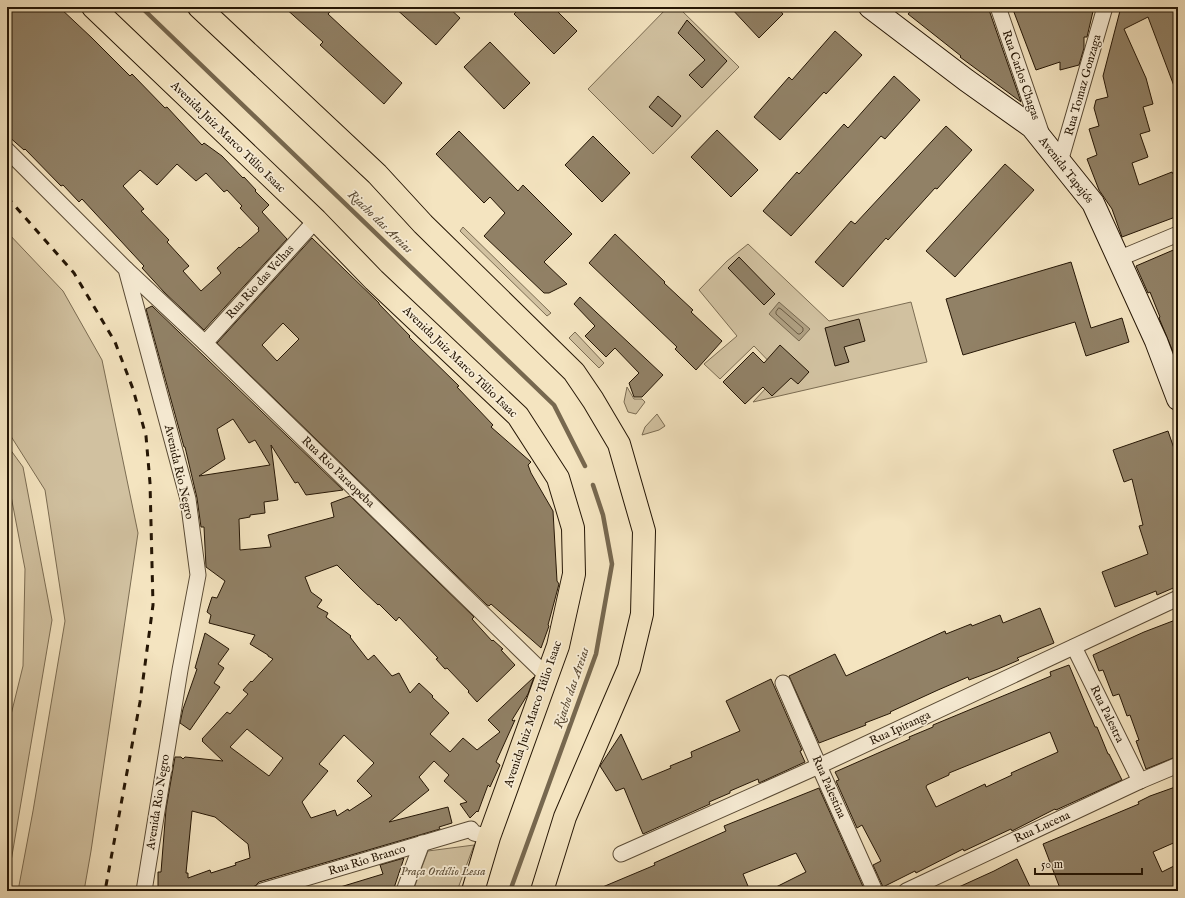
<svg xmlns="http://www.w3.org/2000/svg" width="1185" height="898" viewBox="0 0 1185 898" font-family="'IM FELL English',serif">
  <rect width="100%" height="100%" fill="#f4e4c0"/>
  <filter id="stains"><feTurbulence type="fractalNoise" baseFrequency=".005" numOctaves="4"/><feColorMatrix values="0 0 0 0 .2 0 0 0 0 .09 0 0 0 0 .02 0 0 0 .5 -.17"/></filter>
  <radialGradient id="worn" r=".72"><stop offset=".6" stop-color="#630" stop-opacity="0"/><stop offset="1" stop-color="#630" stop-opacity=".3"/></radialGradient>
  <g fill="#d1c1a0" stroke="#7b6c52">
    <polygon points="668,7 678,7 739,67 653,154 588,89"/>
    <polygon points="463,227 551,313 547,316 460,231"/>
    <polygon points="7,232 63,291 102,360 138,533 91,851 84,891 18,891 33,811 65,621 45,490 7,430"/>
    <polygon points="748,244 829,321 911,302 927,362 753,402 780,373 754,346 720,379 704,364 737,336 699,290 727,261"/>
    <polygon points="575,332 604,363 599,368 569,338"/>
    <polygon points="627,387 634,399 642,399 645,402 636,414 628,412 624,402"/>
    <polygon points="657,414 665,426 659,430 642,435 645,427"/>
    <polygon points="7,445 23,467 52,620 7,885 7,731 23,666 25,569 7,475"/>
    <polygon points="474,845 457,891 413,891 428,851"/>
  </g>
  <polygon fill="#ae9e80" stroke="#77684f" points="779,302 810,329 799,341 769,314"/>
  <g fill="none" stroke-linecap="round" stroke-linejoin="round">
    <polygon stroke="#6a5a42" stroke-width="1" points="779,308 781,309 803,328 803,331 800,334 798,334 776,314 776,312"/>
    <g stroke="#77684f" stroke-width="4.5">
      <polyline points="141,7 554,405 585,466"/>
      <polyline points="510,891 596,654 612,564 603,515 593,485"/>
    </g>
  </g>
  <g fill="#918166" stroke="#251605" fill-rule="evenodd">
    <path d="M7,7H59L92,38L130,76L132,74L165,108L167,107L202,145L204,143L222,156L243,178L244,177L256,190L255,191L269,205L262,212L287,239L204,330L164,292L142,268L144,266L82,199L79,202L63,185L61,186L25,149L24,150L7,135ZM177,164L196,181L206,173L224,192L227,190L242,206L240,208L259,228L258,229L259,231L240,248L239,247L217,268L221,273L201,291L183,271L189,266L167,242L169,240L141,211L144,209L123,186L140,170L157,185Z"/>
    <polygon points="284,7 334,7 328,14 402,83 384,104 320,45 323,42"/>
    <polygon points="394,7 448,7 460,18 436,45"/>
    <polygon points="521,7 553,7 577,31 554,54 514,14"/>
    <polygon points="730,7 777,7 783,14 759,38"/>
    <polygon points="914,7 988,7 1021,102 960,57 961,56 908,14"/>
    <polygon points="1012,7 1094,7 1087,37 1084,37 1084,48 1079,65 1060,70 1060,62 1036,70"/>
    <polygon points="1121,7 1176,7 1178,13 1178,93 1177,94 1148,17 1124,29 1146,78 1153,104 1143,107 1150,131 1140,134 1148,157 1132,163 1139,185 1172,172 1173,174 1178,172 1178,216 1122,237 1112,209 1099,190 1087,159 1097,155 1089,129 1099,126 1094,108 1096,100 1108,97 1103,76"/>
    <polygon points="687,20 727,61 702,88 689,75 705,60 678,33"/>
    <polygon points="835,31 862,55 826,94 824,92 780,140 754,117 789,77 792,80"/>
    <polygon points="490,42 530,83 504,109 464,67"/>
    <polygon points="894,76 920,100 885,139 881,136 791,236 763,211 797,172 799,174 844,124 848,128"/>
    <polygon points="658,96 681,116 672,127 649,107"/>
    <polygon points="946,126 972,150 937,189 935,188 888,240 886,238 843,287 815,262 851,221 855,224"/>
    <polygon points="717,130 758,170 731,197 691,157"/>
    <polygon points="459,131 518,191 523,185 572,234 544,262 567,284 549,293 544,293 484,236 505,213 490,197 484,203 436,154"/>
    <polygon points="593,136 630,173 602,202 565,165"/>
    <polygon points="1005,164 1034,190 955,277 926,251"/>
    <polygon points="615,234 665,282 664,283 693,310 691,312 722,341 696,370 675,349 677,347 589,263"/>
    <path d="M312,238L379,303V304L410,336L409,337L459,386L457,387L493,425L491,427L531,462L528,465L531,473L553,511L557,581L559,584L548,625L549,626L541,648L491,604L489,606L487,605L217,343ZM283,323L299,339L277,361L262,345Z"/>
    <polygon points="1178,248 1178,364 1159,318 1160,317 1150,292 1148,293 1136,266"/>
    <polygon points="739,257 775,294 764,305 728,268"/>
    <polygon points="1071,262 1091,328 1122,318 1129,342 1086,356 1075,322 963,355 946,299"/>
    <polygon points="580,297 663,375 642,397 634,397 629,383 639,373 615,348 606,357 585,336 595,326 574,304"/>
    <path d="M152,306L343,490L306,495L298,482L295,483L271,445L278,500L264,502L265,513L250,515V517L239,519L240,550L271,547L268,535L334,517L331,503L350,496L474,617L472,619L492,641L493,640L503,649L501,650L515,665L477,702L468,692L469,691L447,668L445,669L436,659L438,658L399,617L396,621L379,604L378,605L360,588L337,565L305,577L311,592L322,600L317,607L328,613L326,617L351,636L350,637L368,660L374,655L392,676L399,673L410,693L419,683L433,696L432,697L449,713L430,734L450,752L463,738L477,750L500,732L488,720L534,677L528,694L512,720L513,721L515,720L496,762L500,765L490,787L488,785L478,812L477,811L470,818L460,804L467,802L444,781L449,775L434,761L419,777L429,790L389,822L448,807L452,823L439,827L440,829L259,882L255,886L243,890V887L230,891L158,890V872H161L166,809L175,757H181L183,759L185,757L223,761L202,741L203,740L202,739L227,712L230,714L248,694L243,690L251,681L252,682L273,659L268,656V655L250,644L255,635L209,623L211,615L207,612L212,597L217,598L225,581L206,567L204,527H201L197,498L185,447H184L146,309ZM233,419L249,443L255,440L270,465L199,476L225,459L217,429ZM247,729L283,758L269,776L230,747ZM344,735L374,763L357,781L372,796L349,811L348,809L337,816L335,810L311,818L302,802L328,771L319,764ZM192,811L215,817L248,844L250,858L235,863L236,865L211,873L210,870L188,878V873H186Z"/>
    <polygon points="859,319 865,341 844,347 849,362 835,366 825,328"/>
    <polygon points="780,345 809,372 798,384 791,378 772,396 763,387 745,404 723,382 753,352 764,363"/>
    <polygon points="1168,431 1178,460 1178,586 1157,595 1156,591 1115,607 1102,572 1148,554 1139,526 1143,525 1132,479 1124,482 1113,450"/>
    <polygon points="1040,608 1054,643 1017,658 1019,660 998,669 969,680 968,677 938,690 890,712 891,713 865,723 866,725 819,743 789,676 835,654 846,676 945,631 946,634 971,624 972,626 1000,615 1003,623"/>
    <polygon points="1178,619 1178,756 1146,769 1136,741 1139,740 1130,715 1127,716 1119,694 1113,696 1103,670 1099,671 1093,655 1144,632"/>
    <polygon points="205,633 229,649 218,664 224,668 214,683 220,687 190,730 180,723 183,709 197,669 195,668"/>
    <path d="M1069,665L1095,727H1097L1108,754H1109L1122,780L1056,810L1055,809L1012,831L1011,829L964,851L963,849L916,873L915,871L883,887L873,865L881,861L862,825L857,828L836,781L839,780L835,772L910,739L909,737L933,727V725L1051,676L1050,672ZM1050,732L1058,752L1011,773L1012,775L986,787L985,784L936,807L926,787L927,785L949,775V773Z"/>
    <polygon points="771,679 802,750 800,751 805,762 759,783 758,779 730,791 730,793 709,802 710,804 643,834 624,788 616,791 600,766 621,734 642,780 671,768 670,766 692,757 691,752 740,731 726,701"/>
    <polygon points="1178,786 1178,841 1153,852 1162,872 1178,864 1178,891 1061,891 1043,844 1139,804 1138,802 1150,796"/>
    <polygon points="819,788 865,891 768,891 806,872 796,853 743,874 750,891 593,891 655,865 654,863 726,831 724,826"/>
    <polygon points="404,858 393,891 337,891 337,888 383,874 380,865"/>
    <polygon points="1017,859 1032,891 950,891 994,871"/>
  </g>
  <g fill="none" stroke-linecap="round" stroke-linejoin="round">
    <g stroke="#594a34" stroke-width="17">
      <g id="street">
        <polyline points="998,7 1042,135"/>
        <polyline points="7,150 126,269 188,499 198,575 180,670 144,891"/>
        <polyline points="1060,162 1105,7"/>
        <polyline points="1118,259 1178,234"/>
        <polyline points="126,269 205,343 548,677"/>
        <polyline points="205,343 316,220"/>
        <polyline points="1074,647 1140,781"/>
        <polyline points="783,683 819,766 875,891"/>
        <polyline points="621,854 819,766 1178,598"/>
        <polyline points="262,891 471,829 474,833 489,837"/>
        <polyline points="404,891 422,843"/>
        <polyline points="906,891 1140,781 1178,765"/>
      </g>
    </g>
    <g stroke="#251605" stroke-width="24">
      <polyline id="secondary" points="870,7 966,80 1032,127 1093,203 1156,341 1178,399"/>
    </g>
    <g stroke="#251605" stroke-width="24">
      <g id="primary">
        <polyline points="93,7 316,220 374,280 518,416 558,478 573,528 574,574 558,646 489,837 473,891"/>
        <polyline points="199,7 377,174 423,224 574,372 593,400 619,444 644,531 642,614 629,668 565,817 542,891"/>
      </g>
    </g>
    <use href="#street" stroke="#f8edd6" stroke-width="15"/>
    <use href="#secondary" stroke="#f8edd6" stroke-width="22"/>
    <use href="#primary" stroke="#f4e4c0" stroke-width="22"/>
    <polyline stroke="#251605" stroke-width="3" stroke-dasharray="7 7" stroke-linecap="butt" points="7,197 74,273 115,342 133,389 146,436 150,483 153,605 140,702 105,891"/>
  </g>
  <g text-anchor="middle" dominant-baseline="central" stroke-width="3.5" stroke-linejoin="round" paint-order="stroke">
    <g font-size="12" fill="#251605" stroke="#f8edd6">
      <text transform="translate(1021 75) rotate(71)">Rua Carlos Chagas</text>
      <text transform="translate(1083 85) rotate(-74)">Rua Tomaz Gonzaga</text>
      <text transform="translate(228 137) rotate(44)">Avenida Juiz Marco Túlio Isaac</text>
      <text transform="translate(1066 170) rotate(52)">Avenida Tapajós</text>
      <text transform="translate(260 282) rotate(-48)">Rua Rio das Velhas</text>
      <text transform="translate(460 362) rotate(44)">Avenida Juiz Marco Túlio Isaac</text>
      <text transform="translate(179 472) rotate(77)">Avenida Rio Negro</text>
      <text transform="translate(338 472) rotate(44)">Rua Rio Paraopeba</text>
      <text transform="translate(533 714) rotate(-71)">Avenida Juiz Marco Túlio Isaac</text>
      <text transform="translate(1107 714) rotate(64)">Rua Palestra</text>
      <text transform="translate(900 728) rotate(-25)">Rua Ipiranga</text>
      <text transform="translate(829 787) rotate(66)">Rua Palestina</text>
      <text transform="translate(158 802) rotate(-81)">Avenida Rio Negro</text>
      <text transform="translate(1042 827) rotate(-25)">Rua Lucena</text>
      <text transform="translate(367 860) rotate(-17)">Rua Rio Branco</text>
    </g>
    <g font-size="12" font-style="italic" fill="#61523b" stroke="#f8edd6">
      <text x="443" y="871">Praça Ordílio Lessa</text>
    </g>
    <g font-size="13" font-style="italic" fill="#5c4c36" stroke="#f8edd6">
      <text transform="translate(380 222) rotate(44)">Riacho das Areias</text>
      <text transform="translate(572 688) rotate(-71)">Riacho das Areias</text>
    </g>
  </g>
  <rect width="1185" height="898" fill="none" stroke="#f4e4c0" stroke-width="24"/>
  <rect x="8" y="8" width="1169" height="882" fill="none" stroke="#251605" stroke-width="2"/>
  <rect x="12" y="12" width="1161" height="874" fill="none" stroke="#251605"/>
  <path d="M1035 868v6h107v-6" fill="none" stroke="#251605" stroke-width="2"/>
  <text x="1041" y="868" font-size="12" fill="#251605" stroke="#f8edd6" stroke-width="3" paint-order="stroke">50 m</text>
  <rect width="100%" height="100%" filter="url(#stains)"/>
  <rect width="100%" height="100%" fill="url(#worn)"/>
</svg>
